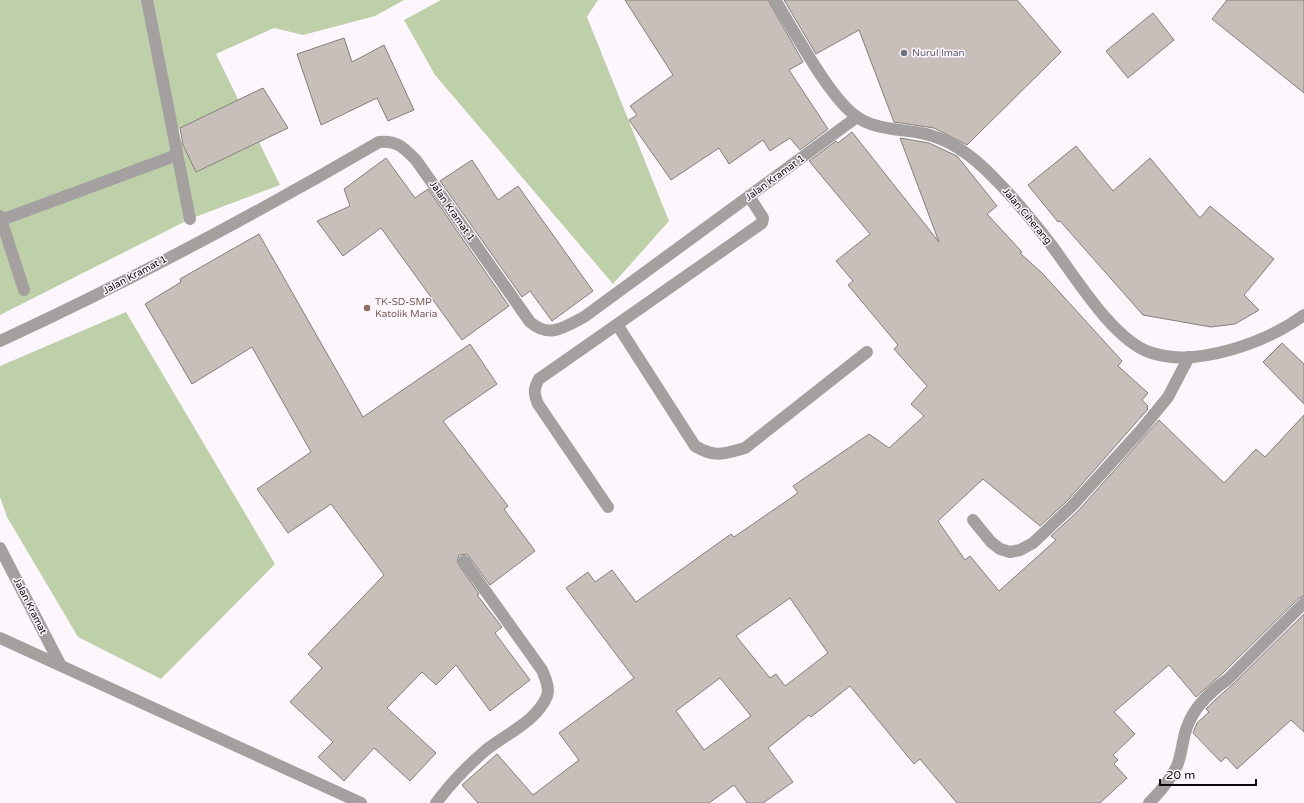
<svg xmlns="http://www.w3.org/2000/svg" width="1304" height="803" viewBox="0 0 1304 803" font-family="'Varela Round',sans-serif">
  <rect width="100%" height="100%" fill="#fef6fd"/>
  <g fill="#bdd0aa" fill-rule="evenodd">
    <path d="M0,0H404L375,16L303,35L274,28L216,54L280,185L190,219L0,315ZM234,102L255,144L196,172L176,130Z"/>
    <polygon points="441,0 598,0 587,17 669,221 613,284 435,75 404,20"/>
    <polygon points="126,312 275,564 161,679 78,637 7,517 0,497 0,366"/>
  </g>
  <g fill="#c8bfba" stroke="#867e79" fill-rule="evenodd">
    <polygon points="625,0 768,0 803,62 789,70 828,129 800,150 790,138 770,151 763,140 729,164 719,148 671,180 629,120 637,115 630,106 673,75"/>
    <polygon points="784,0 1017,0 1061,52 967,145 934,128 894,122 859,30 816,54"/>
    <polygon points="1227,0 1304,0 1304,93 1212,19"/>
    <polygon points="1153,13 1174,40 1128,78 1106,51"/>
    <polygon points="344,38 352,62 384,45 414,110 388,121 377,98 321,125 297,54"/>
    <polygon points="263,88 288,128 196,172 183,145 180,128"/>
    <path d="M852,132L939,242L900,138L929,143L957,156L997,206L987,214L1022,252L1020,253L1042,273L1122,361L1118,366L1148,393L1142,400L1148,406L1147,408L1148,409L1067,501L1040,526L983,479L938,521L965,560L970,556L999,591L1056,540L1051,536L1078,511L1159,420L1224,483L1256,449L1265,457L1304,415V596L1299,598L1223,673L1196,697L1169,665L1114,712L1135,734L1113,755L1118,760L1114,764L1127,778L1100,803H957L920,759L914,764L850,686L811,717L809,715L768,748L793,782L763,803H747L734,785L709,803H478L462,785L497,754L533,795L579,760L559,733L634,678L566,588L588,572L595,582L612,570L636,602L731,534L734,537L798,493L793,486L869,434L889,448L924,416L911,404L927,386L894,349L898,345L848,285L853,281L836,261L870,234L809,161L836,141L838,143ZM790,598L828,653L785,686L776,674L770,678L736,636ZM720,678L751,716L704,750L676,711Z"/>
    <polygon points="1076,146 1113,191 1150,158 1200,218 1210,206 1274,259 1244,295 1259,310 1235,324 1211,327 1143,315 1060,221 1058,222 1028,185"/>
    <polygon points="386,158 415,198 428,189 509,306 462,340 381,228 343,256 317,221 350,206 344,189"/>
    <polygon points="472,160 498,200 518,186 593,291 552,321 530,291 522,297 440,181"/>
    <polygon points="259,234 363,417 470,344 497,384 443,421 508,506 504,509 535,551 490,585 467,554 459,555 457,562 479,594 477,595 502,627 495,633 530,680 490,711 456,665 436,685 422,672 387,708 436,753 410,781 374,748 344,781 318,757 333,742 290,702 322,668 308,654 384,575 331,504 288,533 257,489 311,452 252,347 192,384 145,304 181,282 180,279"/>
    <polygon points="1282,343 1304,364 1304,404 1263,362"/>
    <polygon points="1304,614 1304,732 1291,720 1237,769 1226,757 1221,762 1193,733 1197,723 1209,712 1206,709 1215,700 1233,684"/>
  </g>
  <g fill="none" stroke-linecap="round" stroke-linejoin="round">
    <g stroke="#a5a0a0" stroke-width="12">
      <polyline points="147,0 190,219"/>
      <path d="M775,0C794,30 831,102 860,119C879,130 900,129 921,133C949,138 975,158 994,178C1014,198 1032,220 1049,242C1073,273 1111,338 1149,352C1195,369 1267,342 1304,315"/>
      <polyline points="0,216 24,290"/>
      <polyline points="1,220 177,155"/>
      <path d="M618,326L695,446C715,458 724,454 745,448L867,352"/>
      <path d="M0,341C130,281 256,214 379,142C397,140 404,148 416,160L530,322C550,339 564,327 584,317L857,117"/>
      <path d="M608,507L538,404C534,394 533,389 539,379L762,223L763,218L749,196"/>
      <polyline points="973,520 991,542 1000,549 1010,552 1020,550 1033,543 1072,506 1141,430 1168,397 1189,357"/>
      <polyline points="0,548 60,664"/>
      <polyline points="0,638 361,803"/>
      <path d="M436,803C451,783 467,766 486,750C506,734 537,721 547,696C550,687 545,678 542,670L464,561"/>
      <path d="M1149,803C1160,792 1170,781 1177,766C1182,754 1182,740 1187,727C1194,707 1211,691 1228,679L1304,603"/>
    </g>
  </g>
  <circle fill="#6b7280" stroke="#fef6fd" stroke-width="1.5" cx="904" cy="53" r="4"/>
  <circle fill="#8d6e63" stroke="#fef6fd" stroke-width="1.5" cx="367" cy="308" r="4"/>
  <g text-anchor="middle" dominant-baseline="central" stroke-width="3" stroke-linejoin="round" paint-order="stroke">
    <g font-size="10" fill="#5b616d" stroke="#fef6fd" text-anchor="start">
      <text x="912" y="53">Nurul Iman</text>
    </g>
    <g font-size="10" fill="#0d0a0c" stroke="#fef6fd">
      <text transform="translate(775 178) rotate(-36)">Jalan Kramat 1</text>
      <text transform="translate(452 211) rotate(55)">Jalan Kramat 1</text>
      <text transform="translate(1027 216) rotate(50)">Jalan Ciherang</text>
      <text transform="translate(135 275) rotate(-28)">Jalan Kramat 1</text>
      <text transform="translate(30 606) rotate(63)">Jalan Kramat</text>
    </g>
    <g font-size="10" fill="#785e54" stroke="#fef6fd" text-anchor="start">
      <text x="375" y="302">TK-SD-SMP<tspan x="375" dy="12">Katolik Maria</tspan></text>
    </g>
  </g>
  <path d="M1160 779v6h96v-6" fill="none" stroke="#0d0a0c" stroke-width="2"/>
  <text x="1166" y="779" font-size="12" fill="#0d0a0c" stroke="#fef6fd" stroke-width="3" paint-order="stroke">20 m</text>
</svg>
